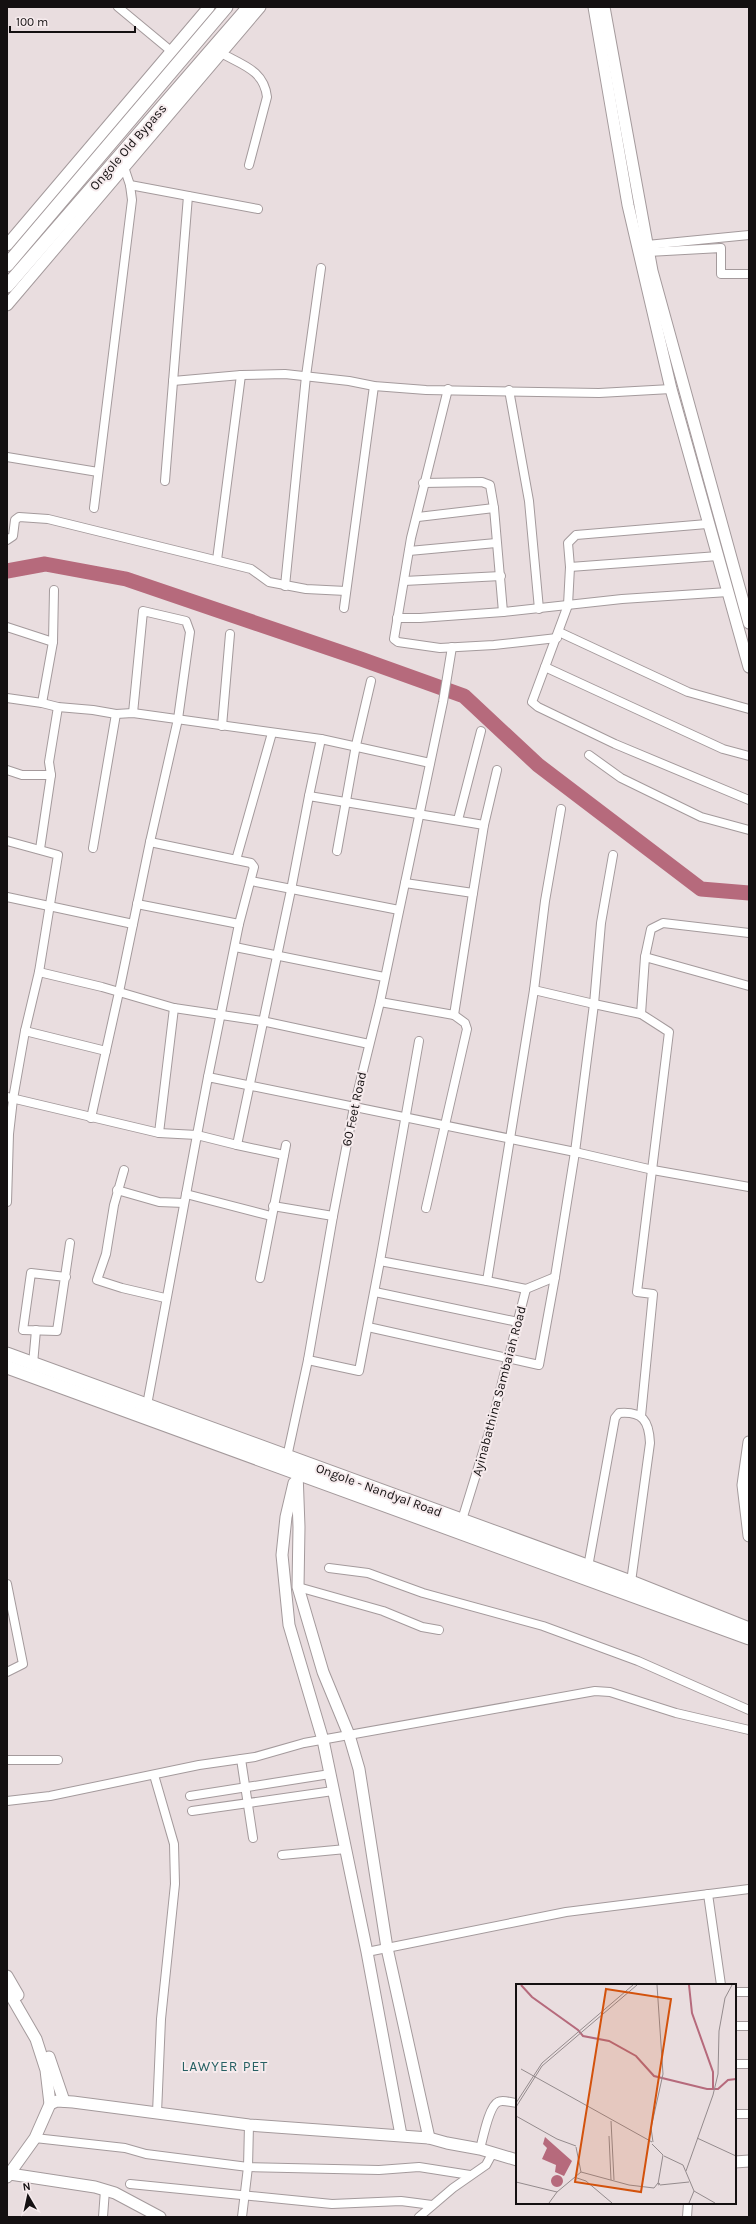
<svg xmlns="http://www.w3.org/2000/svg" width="756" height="2224" viewBox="0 0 756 2224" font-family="Karla,sans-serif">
  <rect width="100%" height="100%" fill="#e9dddf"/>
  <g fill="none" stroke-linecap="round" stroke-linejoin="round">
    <polyline stroke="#b66a7c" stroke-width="15" points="7,571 45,564 126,579 361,659 464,696 538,765 701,889 749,893"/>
    <g stroke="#a49a9c" stroke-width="10">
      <g id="street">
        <polyline points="118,7 171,51"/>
        <path d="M221,53C242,65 264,70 267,97L249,165"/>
        <polyline points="130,185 258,209"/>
        <polyline points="647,245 749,235"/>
        <polyline points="648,252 721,248 721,274 749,274"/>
        <polyline points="173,381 241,375 285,374 349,381 374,386 426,390 599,393 671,389"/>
        <polyline points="448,389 411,538 394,639 398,642 440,648 494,645 557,638"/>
        <polyline points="509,390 529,501 539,609"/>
        <polyline points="7,457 98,472"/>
        <polyline points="165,481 188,196"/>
        <polyline points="423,483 482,482 490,485 494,508 503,612"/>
        <polyline points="94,508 132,200 130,185 124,167"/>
        <polyline points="418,517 494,508"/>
        <polyline points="707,524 576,535 568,543 570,567 568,605 532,702 538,707 615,744 749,800"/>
        <polyline points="7,540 13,536 15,520 19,517 48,519 251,569 269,582 306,589 346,591"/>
        <polyline points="409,551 496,543"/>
        <polyline points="217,560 241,375"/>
        <polyline points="570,567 718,556"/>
        <polyline points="404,581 501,576"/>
        <polyline points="285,586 306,376 321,268"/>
        <polyline points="344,608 374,386"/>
        <polyline points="397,618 420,618 503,612 622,599 728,592"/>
        <polyline points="7,627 53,642"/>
        <polyline points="559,632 688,692 749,709"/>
        <polyline points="545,667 723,749 749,756"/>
        <polyline points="7,698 42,703 58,707 93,710 116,714 133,713 321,739 430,763"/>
        <polyline points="42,703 53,642 54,590"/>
        <polyline points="222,726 230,634"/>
        <polyline points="589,755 621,778 701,817 749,830"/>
        <polyline points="7,770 22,775 51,775"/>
        <polyline points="309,796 321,739"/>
        <polyline points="458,820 481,731"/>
        <polyline points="7,841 58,855 39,972 25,1031 13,1099 9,1134 7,1202"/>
        <polyline points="150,842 251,863 254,867 239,924 208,1077"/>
        <polyline points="93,848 116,714"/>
        <polyline points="40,849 51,775 49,762 58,707"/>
        <polyline points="337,851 356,745 371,681"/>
        <polyline points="613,855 601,923 594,1004 641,1014"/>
        <polyline points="236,860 272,733"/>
        <polyline points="251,881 399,910"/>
        <polyline points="405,883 473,893 484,825 497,770"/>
        <polyline points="7,897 133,924"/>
        <polyline points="137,904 239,924"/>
        <polyline points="235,947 384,977"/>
        <polyline points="645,957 651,929 663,923 749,933"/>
        <polyline points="39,972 102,987 174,1008 262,1021 369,1044"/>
        <polyline points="380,1002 454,1015 473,893"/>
        <polyline points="25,1031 106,1051"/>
        <polyline points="7,1097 159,1133 197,1135 208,1077 575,1152 653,1170 749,1187"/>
        <polyline points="91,1118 119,992 150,842 178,719 190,632 186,621 143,611 133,713"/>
        <polyline points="159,1133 174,1008"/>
        <polyline points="237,1145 284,1155"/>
        <polyline points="124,1170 114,1205 106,1254 97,1280 122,1288 165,1298"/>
        <polyline points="117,1190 159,1202 184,1203"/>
        <polyline points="186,1194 271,1216"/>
        <polyline points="273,1206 333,1216"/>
        <polyline points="426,1208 467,1029 465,1023 454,1015"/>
        <polyline points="380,1261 419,1041"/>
        <polyline points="66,1277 31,1273 23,1330 57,1331 70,1243"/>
        <polyline points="260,1278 286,1145"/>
        <polyline points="526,1289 555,1277"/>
        <polyline points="375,1292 518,1322"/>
        <polyline points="368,1327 539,1365 555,1277 575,1152 594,1004 534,990"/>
        <polyline points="308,1360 359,1371 380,1261 487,1281 534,990 545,901 561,809"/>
        <polyline points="33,1364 36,1330"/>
        <polyline points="147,1405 197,1135 237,1145 291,890 309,796 484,825"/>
        <polyline points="641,1416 653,1294 637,1292 669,1032 641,1014 645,957 749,986"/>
        <polyline points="287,1457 308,1360 333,1216 354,1107 380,1002 443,702 452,647"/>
        <polyline points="461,1523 491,1426 526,1289 487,1281"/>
        <path d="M588,1567L615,1418L619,1413C643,1411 649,1421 650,1443L631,1582"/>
        <polyline points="329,1568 368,1573 423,1593 543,1626 638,1661 749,1710"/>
        <polyline points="7,1584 23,1664 7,1672"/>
        <polyline points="298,1587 383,1611 422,1627 439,1630"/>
        <polyline points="241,1759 253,1838"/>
        <polyline points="7,1760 58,1760"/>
        <polyline points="154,1775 174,1844 175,1884 161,2019 157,2113"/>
        <polyline points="190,1796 330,1774"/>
        <polyline points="7,1801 50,1796 199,1765 255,1757 304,1743 595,1691 610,1692 676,1713 749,1730"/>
        <polyline points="192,1811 333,1791"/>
        <polyline points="282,1855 346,1849"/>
        <polyline points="708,1894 721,1985"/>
        <polyline points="367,1952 566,1912 749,1889"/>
        <polyline points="735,1992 749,1992"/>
        <polyline points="735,2026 749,2026"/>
        <polyline points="735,2064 749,2064"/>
        <polyline points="735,2114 749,2114"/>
        <polyline points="35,2138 125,2148 146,2154 248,2167 379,2170 419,2167 470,2175"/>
        <path d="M480,2149C483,2138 489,2106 498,2102C503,2099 511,2103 517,2103"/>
        <polyline points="130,2184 332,2204 401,2201 432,2205"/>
        <polyline points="103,2217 105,2190"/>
        <polyline points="242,2217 248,2167 249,2125"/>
        <polyline points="419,2217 453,2188 486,2165 492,2154"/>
        <polyline points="687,2217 688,2203"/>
      </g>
    </g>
    <g stroke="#a49a9c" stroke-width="13">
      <g id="secondary">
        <polyline points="594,7 628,205 671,389 749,667"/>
        <polyline points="604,7 652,271 749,623"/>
        <polyline points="7,245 209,7"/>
        <polyline points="7,305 260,7"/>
        <polyline points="749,1442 743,1485 749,1536"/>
        <polyline points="297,1472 299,1527 298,1587 323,1672 349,1735 359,1769 387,1948 429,2138"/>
        <polyline points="294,1483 286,1517 282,1555 289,1625 323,1740 367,1952 401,2135"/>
        <polyline points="7,1976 18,1995"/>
        <polyline points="7,1989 36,2039 46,2070 50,2104 35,2138 7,2177"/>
        <polyline points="49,2057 64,2101"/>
        <polyline points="50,2104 57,2101 73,2102 249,2125 429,2138 447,2143 480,2149 517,2160"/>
        <polyline points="735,2162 749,2161"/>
        <polyline points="10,2174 95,2187 115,2193 160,2217"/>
      </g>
    </g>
    <g stroke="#a49a9c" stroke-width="15">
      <g id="primary">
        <polyline points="7,265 226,7"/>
        <polyline points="7,286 249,7"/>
        <polyline points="7,1354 631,1582 749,1629"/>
        <polyline points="7,1367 749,1638"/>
      </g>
    </g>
    <use href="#street" stroke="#fff" stroke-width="8"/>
    <use href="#secondary" stroke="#fff" stroke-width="11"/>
    <use href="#primary" stroke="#fff" stroke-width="13"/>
  </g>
  <g text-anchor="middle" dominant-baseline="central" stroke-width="4" stroke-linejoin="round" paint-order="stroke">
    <g font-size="13" fill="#141011" stroke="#f6ebed">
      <text transform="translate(128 147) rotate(-49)">Ongole Old Bypass</text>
      <text transform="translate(354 1109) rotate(-78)">60 Feet Road</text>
      <text transform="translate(499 1391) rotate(-75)">Ayinabathina Sambaiah Road</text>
      <text transform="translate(379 1490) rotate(20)">Ongole - Nandyal Road</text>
    </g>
    <g font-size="14" letter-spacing="1" fill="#266063" stroke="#f6ebed">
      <text x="225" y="2066">LAWYER PET</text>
    </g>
  </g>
  <g transform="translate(516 1984)">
    <rect width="220" height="220" fill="#e9dddf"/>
    <path d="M29,153L56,177L48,192L39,188L40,181L26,175L31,164L27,160ZM35 197a6 6 0 1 1 12 0a6 6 0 1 1-12 0Z" fill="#b66a7c"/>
    <path fill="none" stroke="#b66a7c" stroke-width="2" d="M5,1L16,13L62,46L67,52L93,57L120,72L138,92L191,105H202L212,96L220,95M173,1L176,29L197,88V104"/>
    <path fill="none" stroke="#948b8d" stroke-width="1" d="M5,85L136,158M0,119L26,79L117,1M0,123L26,82L121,1M0,132L41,155L60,162M95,137L98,196M93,152L95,196M181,154L220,172M137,158L135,144L147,90L141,1M136,160L147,171M148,172L167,181L178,207L199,219M170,187L197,111L202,90L203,47L209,14L216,1M65,188L113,201L138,204L142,199L144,200L142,201M61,194L70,197L96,219M0,198L41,208M142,200L147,171M144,201L173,198M33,219L41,208L65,188L60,163M173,219L178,207"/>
    <path fill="#d3520c" fill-opacity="0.15" stroke="#d3520c" stroke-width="2" d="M90,5L155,15L125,208L59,198Z"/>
    <rect width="220" height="220" fill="none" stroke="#141011" stroke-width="2"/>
  </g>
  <rect width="756" height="2224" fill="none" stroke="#141011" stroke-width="16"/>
  <g transform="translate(28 2196) rotate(351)" stroke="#f6ebed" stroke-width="3" paint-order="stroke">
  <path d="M0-3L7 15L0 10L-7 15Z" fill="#141011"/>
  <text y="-6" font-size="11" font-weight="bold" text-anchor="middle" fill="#141011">N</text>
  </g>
  <path d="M10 26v6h125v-6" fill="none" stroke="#141011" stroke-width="2"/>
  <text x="16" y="26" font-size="12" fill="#141011" stroke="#f6ebed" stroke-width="3" paint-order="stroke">100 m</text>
</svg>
